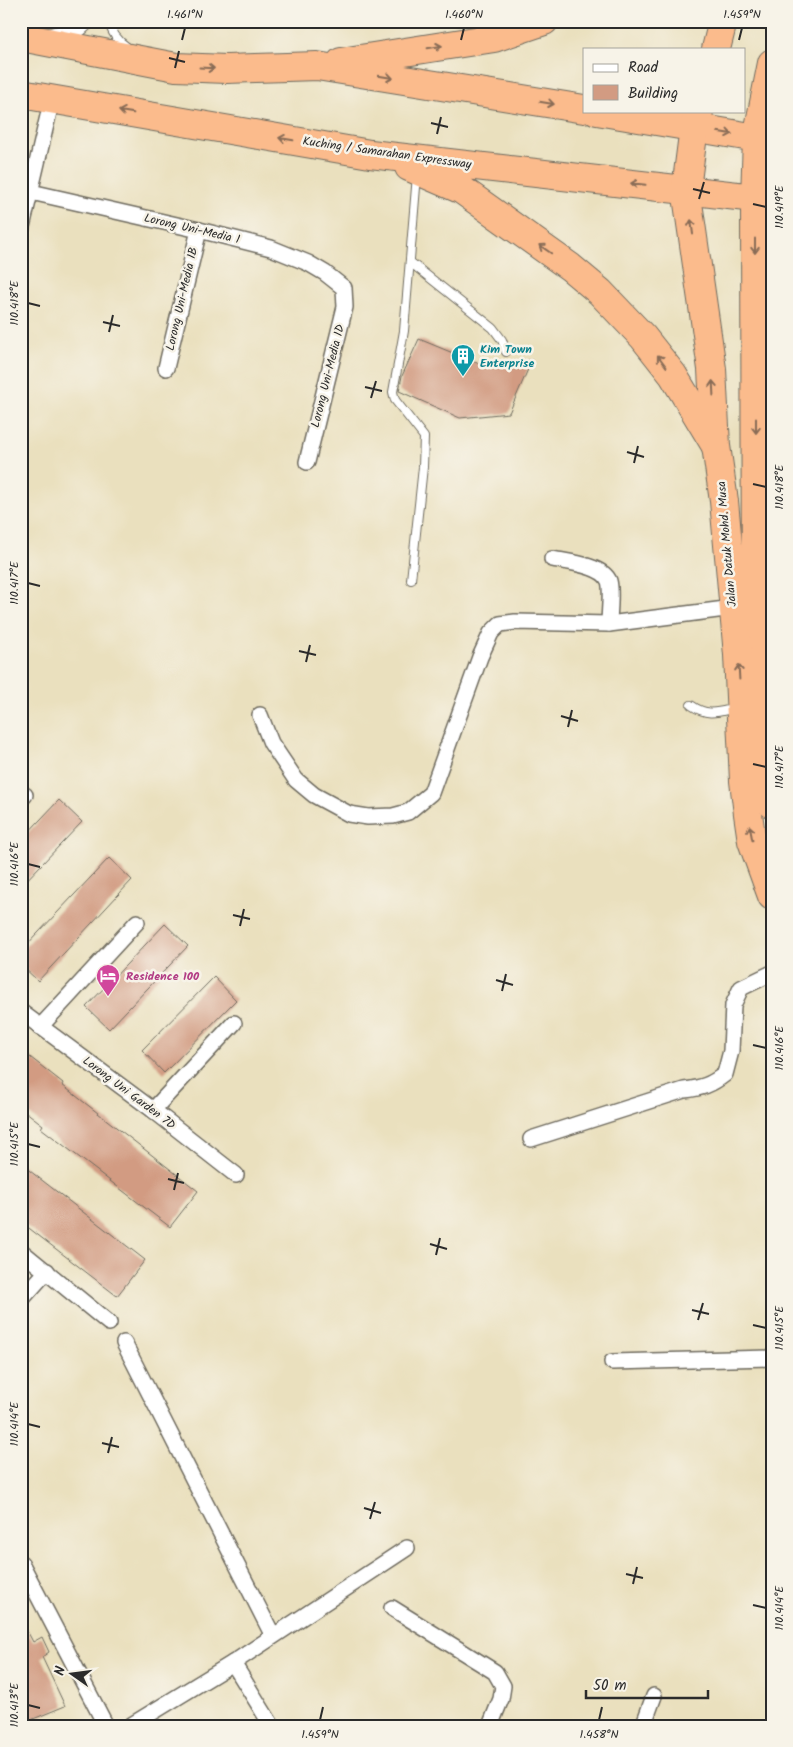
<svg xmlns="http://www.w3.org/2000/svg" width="793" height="1747" viewBox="0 0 793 1747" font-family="Kalam,sans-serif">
  <rect width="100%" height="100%" fill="#f7f3e8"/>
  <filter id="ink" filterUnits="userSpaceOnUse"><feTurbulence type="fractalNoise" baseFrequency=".02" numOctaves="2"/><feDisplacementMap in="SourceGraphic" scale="10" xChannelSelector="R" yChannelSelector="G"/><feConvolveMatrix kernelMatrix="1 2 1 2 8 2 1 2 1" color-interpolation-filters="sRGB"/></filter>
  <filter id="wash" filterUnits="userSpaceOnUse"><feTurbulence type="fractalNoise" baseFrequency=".0096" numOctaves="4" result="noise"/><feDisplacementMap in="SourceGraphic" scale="20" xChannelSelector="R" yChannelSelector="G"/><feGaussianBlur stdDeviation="1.12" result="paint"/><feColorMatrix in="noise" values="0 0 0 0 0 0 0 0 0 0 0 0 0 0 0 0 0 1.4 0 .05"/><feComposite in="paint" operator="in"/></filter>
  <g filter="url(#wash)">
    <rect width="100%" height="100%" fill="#eae0be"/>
    <g id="blocks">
      <g fill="#d29b82">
        <polygon points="419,339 482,365 532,360 509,413 460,418 399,391 402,376"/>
        <polygon points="59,800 82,822 21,886 21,840"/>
        <polygon points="109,858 132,880 38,981 21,965 21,951"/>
        <polygon points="165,924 188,946 109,1029 86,1007"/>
        <polygon points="214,977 236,1000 164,1073 142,1050"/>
        <polygon points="21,1050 63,1083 62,1085 198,1191 170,1227 41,1128 43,1125 21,1108"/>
        <polygon points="21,1164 145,1260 117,1296 21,1222"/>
        <polygon points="21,1619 33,1642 42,1637 49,1652 42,1657 65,1706 21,1724"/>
      </g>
    </g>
  </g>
  <g filter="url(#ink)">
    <use href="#blocks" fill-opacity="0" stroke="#6e6a5e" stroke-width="1"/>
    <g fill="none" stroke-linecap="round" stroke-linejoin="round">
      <g stroke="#6e6a5e" stroke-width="10">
        <g id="lane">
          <path d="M109,21C111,32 118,41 127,47"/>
          <polyline points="51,32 59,30 82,31 93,21"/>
          <polyline points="410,262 493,328 502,340 506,352"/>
          <polyline points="411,580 423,467 424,437 395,400 393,392 404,331 417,175"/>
          <path d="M691,705C708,717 718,712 736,708"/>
        </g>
      </g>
      <g stroke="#6e6a5e" stroke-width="18">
        <g id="street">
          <polyline points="31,192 199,230 271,248 308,263 325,273 344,288 345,307 307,462"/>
          <polyline points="21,231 52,99"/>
          <polyline points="166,368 199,230"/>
          <path d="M552,559C567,562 603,565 609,581C612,590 609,613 609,624"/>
          <polyline points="260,715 271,743 296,780 314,795 349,814 368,817 393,816 408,812 431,793 480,657 491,633 500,624 515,622 609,624 733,608"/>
          <polyline points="21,799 25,795"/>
          <polyline points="21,1012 153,1110 236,1175"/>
          <polyline points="40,1027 137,922"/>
          <polyline points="153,1110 234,1023"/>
          <path d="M531,1139L684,1090C702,1088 711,1085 725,1074L731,1051L733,1005L741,988L772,973"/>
          <polyline points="21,1251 109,1323"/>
          <polyline points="21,1300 47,1271"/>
          <polyline points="124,1343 273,1636"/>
          <polyline points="612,1362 772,1358"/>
          <polyline points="21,1563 106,1726"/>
          <polyline points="392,1608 495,1672 503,1686 501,1699 490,1726"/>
          <polyline points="233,1663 272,1726"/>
          <polyline points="130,1726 233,1663 407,1548"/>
          <polyline points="643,1726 654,1696"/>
        </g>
      </g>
      <g stroke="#6e6a5e" stroke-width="30">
        <g id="highway">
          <polyline points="21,37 176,67 227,69 317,66 584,109"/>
          <polyline points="716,49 723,21"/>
          <polyline points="341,62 494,38 544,21"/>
          <polyline points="772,63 757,138 755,198 756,656 763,751 772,804"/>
          <polyline points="21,94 370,154 755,198"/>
          <polyline points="597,111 757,138"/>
          <polyline points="699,111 694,127 686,189 712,369 716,446 724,501 738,655 744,781 748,814 752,841 772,896"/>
          <polyline points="409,167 462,190 570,267 600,292 643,337 673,375 714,443"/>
        </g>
      </g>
      <use href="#lane" stroke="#fff" stroke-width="8"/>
      <use href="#street" stroke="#fff" stroke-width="15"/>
      <use href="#highway" stroke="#fbbb8c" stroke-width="28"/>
    </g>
    <defs><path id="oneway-shaft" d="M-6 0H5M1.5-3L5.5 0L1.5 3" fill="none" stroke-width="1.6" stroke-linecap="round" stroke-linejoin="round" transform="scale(1.25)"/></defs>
    <g stroke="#896c57">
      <use href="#oneway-shaft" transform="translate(435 47) rotate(-9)"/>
      <use href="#oneway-shaft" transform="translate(207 68) rotate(3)"/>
      <use href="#oneway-shaft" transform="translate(386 77) rotate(9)"/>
      <use href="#oneway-shaft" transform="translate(547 103) rotate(9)"/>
      <use href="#oneway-shaft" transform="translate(126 112) rotate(-170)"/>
      <use href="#oneway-shaft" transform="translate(725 133) rotate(10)"/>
      <use href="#oneway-shaft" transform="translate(286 139) rotate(-170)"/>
      <use href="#oneway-shaft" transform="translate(638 184) rotate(-174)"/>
      <use href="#oneway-shaft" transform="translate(692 227) rotate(-98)"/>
      <use href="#oneway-shaft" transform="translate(755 246) rotate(90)"/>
      <use href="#oneway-shaft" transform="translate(545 249) rotate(-145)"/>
      <use href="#oneway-shaft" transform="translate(662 361) rotate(-127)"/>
      <use href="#oneway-shaft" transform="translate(713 388) rotate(-93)"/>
      <use href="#oneway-shaft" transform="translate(756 426) rotate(90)"/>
      <use href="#oneway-shaft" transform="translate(739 672) rotate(-93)"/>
      <use href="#oneway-shaft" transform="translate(751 833) rotate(-101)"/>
    </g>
  </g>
  <path fill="none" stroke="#2b2b2b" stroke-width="2" d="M182,40L185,28M461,40L464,28M739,40L742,28M169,58L185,62M175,68L179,51M431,123L448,127M437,134L441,117M693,189L710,193M699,199L704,182M753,204L766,207M28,303L40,306M103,322L120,326M109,332L113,315M365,387L382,391M371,398L376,381M627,452L644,457M634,463L638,446M753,484L766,487M28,583L40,586M299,651L316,655M306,662L310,645M561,716L578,721M568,727L572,710M753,764L766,767M28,864L40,867M233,915L250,919M240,926L244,909M496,980L513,985M502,991L506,974M753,1045L766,1048M28,1144L40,1147M168,1179L184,1183M174,1190L178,1173M430,1244L447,1249M436,1255L440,1238M692,1310L709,1314M698,1320L703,1303M753,1325L766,1328M28,1424L40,1427M102,1443L119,1447M108,1453L112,1437M364,1508L381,1513M370,1519L375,1502M626,1574L643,1578M633,1584L637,1567M753,1605L766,1608M28,1705L40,1708M320,1720L323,1707M599,1720L602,1707"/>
  <defs>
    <g id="building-pin" transform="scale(1.25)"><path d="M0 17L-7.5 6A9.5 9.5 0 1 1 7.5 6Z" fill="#0f9aa8" stroke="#f7f3e8"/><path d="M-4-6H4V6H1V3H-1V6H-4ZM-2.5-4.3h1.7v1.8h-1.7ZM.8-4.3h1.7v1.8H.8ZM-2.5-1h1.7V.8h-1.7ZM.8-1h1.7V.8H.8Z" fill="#fff"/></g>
    <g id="hotel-pin" transform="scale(1.25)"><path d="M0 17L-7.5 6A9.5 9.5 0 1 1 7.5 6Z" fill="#d1479c" stroke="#f7f3e8"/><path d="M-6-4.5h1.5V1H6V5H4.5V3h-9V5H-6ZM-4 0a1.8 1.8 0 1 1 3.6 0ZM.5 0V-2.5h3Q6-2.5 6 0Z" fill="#fff"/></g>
  </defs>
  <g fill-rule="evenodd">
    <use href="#building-pin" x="463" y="356"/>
    <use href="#hotel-pin" x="108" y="976"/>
  </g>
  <g text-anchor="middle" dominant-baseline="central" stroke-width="5" stroke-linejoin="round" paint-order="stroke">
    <g font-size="12" fill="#2b2b2b" stroke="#f7f3e8">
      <text transform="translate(387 153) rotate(8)">Kuching / Samarahan Expressway</text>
      <text transform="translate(192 229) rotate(13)">Lorong Uni-Media 1</text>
      <text transform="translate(182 299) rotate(-77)">Lorong Uni-Media 1B</text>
      <text transform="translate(328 376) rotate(-76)">Lorong Uni-Media 1D</text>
      <text transform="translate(727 544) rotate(-95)">Jalan Datuk Mohd. Musa</text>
      <text transform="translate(129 1093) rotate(37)">Lorong Uni Garden 7D</text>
    </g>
    <g font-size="12" font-weight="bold" fill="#0d838f" stroke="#f7f3e8" text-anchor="start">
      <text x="480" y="349">Kim Town<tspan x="480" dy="14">Enterprise</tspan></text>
    </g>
    <g font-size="12" font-weight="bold" fill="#b23c85" stroke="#f7f3e8" text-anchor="start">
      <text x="126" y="976">Residence 100</text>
    </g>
  </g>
  <rect width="793" height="1747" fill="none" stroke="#f7f3e8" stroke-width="55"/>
  <rect x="583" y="48" width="162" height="65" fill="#f7f3e8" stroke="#a5a39c"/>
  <rect x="593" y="64" width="25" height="8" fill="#ffffff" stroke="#a5a39c"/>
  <text x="628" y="72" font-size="15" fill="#2b2b2b">Road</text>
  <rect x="593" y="85" width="25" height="15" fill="#d29b82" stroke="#a5a39c"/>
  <text x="628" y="98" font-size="15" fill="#2b2b2b">Building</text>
  <g transform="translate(72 1674) rotate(284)" stroke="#f7f3e8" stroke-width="4" paint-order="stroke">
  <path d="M0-4L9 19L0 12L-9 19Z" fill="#2b2b2b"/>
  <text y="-8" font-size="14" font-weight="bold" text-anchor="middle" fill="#2b2b2b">N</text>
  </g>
  <path d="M586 1690v8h122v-8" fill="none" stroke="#2b2b2b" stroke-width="2.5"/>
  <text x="593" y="1690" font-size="15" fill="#2b2b2b" stroke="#f7f3e8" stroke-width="4" paint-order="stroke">50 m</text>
  <rect x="28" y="28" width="738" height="1692" fill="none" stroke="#2b2b2b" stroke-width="2"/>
  <g font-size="12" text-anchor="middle" fill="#2b2b2b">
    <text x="185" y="18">1.461°N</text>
    <text x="464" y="18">1.460°N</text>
    <text x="742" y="18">1.459°N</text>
    <text transform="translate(779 207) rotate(-90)" y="4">110.419°E</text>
    <text transform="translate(14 303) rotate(-90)" y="4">110.418°E</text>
    <text transform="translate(779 487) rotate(-90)" y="4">110.418°E</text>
    <text transform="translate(14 583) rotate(-90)" y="4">110.417°E</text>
    <text transform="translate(779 767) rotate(-90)" y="4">110.417°E</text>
    <text transform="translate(14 864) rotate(-90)" y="4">110.416°E</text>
    <text transform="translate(779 1048) rotate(-90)" y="4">110.416°E</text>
    <text transform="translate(14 1144) rotate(-90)" y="4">110.415°E</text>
    <text transform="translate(779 1328) rotate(-90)" y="4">110.415°E</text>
    <text transform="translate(14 1424) rotate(-90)" y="4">110.414°E</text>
    <text transform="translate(779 1608) rotate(-90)" y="4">110.414°E</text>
    <text transform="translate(14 1705) rotate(-90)" y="4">110.413°E</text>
    <text x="320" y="1738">1.459°N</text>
    <text x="599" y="1738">1.458°N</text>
  </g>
</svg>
